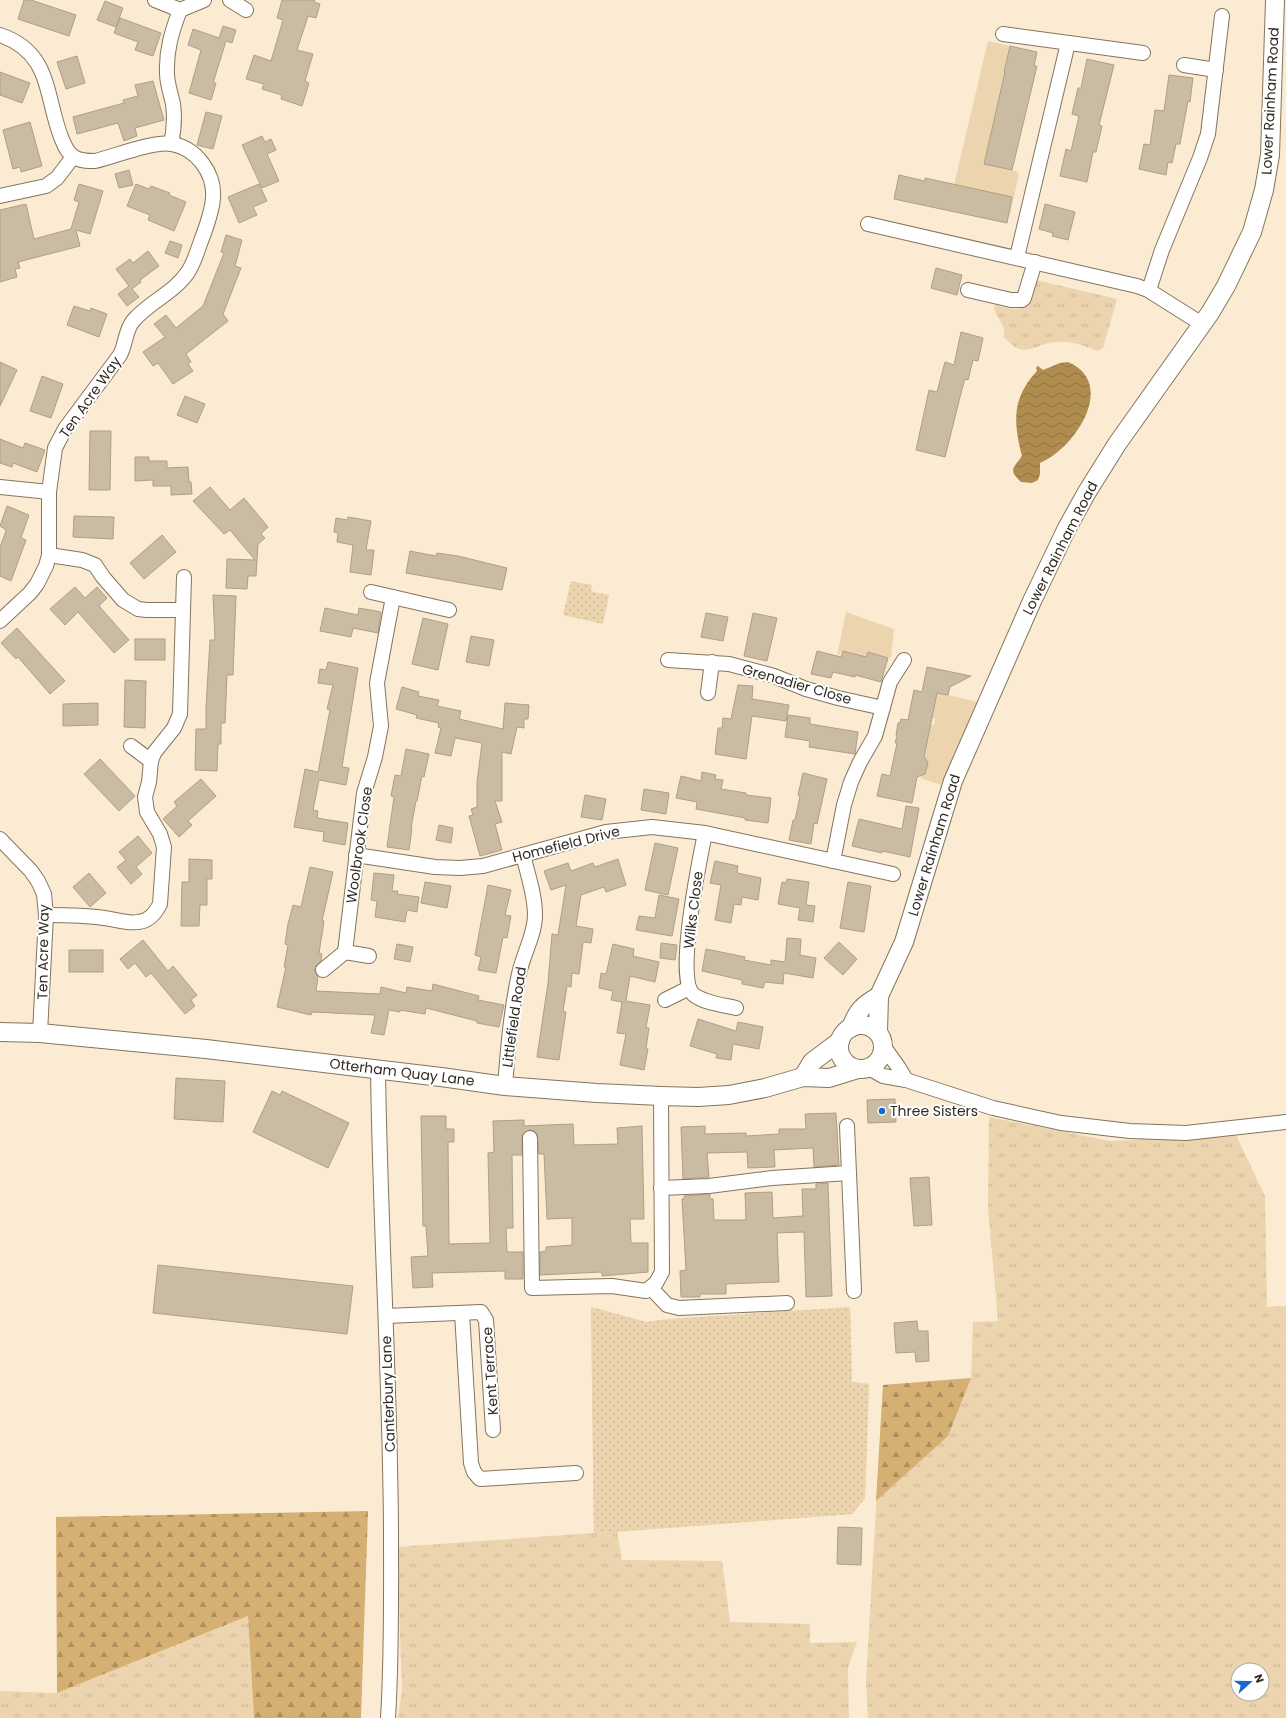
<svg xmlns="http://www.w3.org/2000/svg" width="1286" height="1718" viewBox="0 0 1286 1718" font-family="Poppins,sans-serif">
  <defs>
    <pattern id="grass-tufts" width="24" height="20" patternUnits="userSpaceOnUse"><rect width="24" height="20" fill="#ecd4af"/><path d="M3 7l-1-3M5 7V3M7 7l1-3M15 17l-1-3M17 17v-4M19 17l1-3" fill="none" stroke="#cbb696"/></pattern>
    <pattern id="forest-firs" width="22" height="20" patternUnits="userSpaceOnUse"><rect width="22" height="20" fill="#d6b073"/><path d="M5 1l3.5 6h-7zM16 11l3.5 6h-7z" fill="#ae8f5e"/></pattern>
    <pattern id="park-dots" width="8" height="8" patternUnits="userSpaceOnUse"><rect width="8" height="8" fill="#ecd4af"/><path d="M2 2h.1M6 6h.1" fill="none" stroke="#cbb696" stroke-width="1.8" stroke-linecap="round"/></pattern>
    <pattern id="water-waves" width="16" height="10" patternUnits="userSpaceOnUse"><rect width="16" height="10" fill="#b08c4f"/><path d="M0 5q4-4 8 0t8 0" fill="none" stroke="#907341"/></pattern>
  </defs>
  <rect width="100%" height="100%" fill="#fbebd2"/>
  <g fill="url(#grass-tufts)" fill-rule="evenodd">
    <path d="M1036,280L1117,299L1103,348L1097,351C1085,346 1072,341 1058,342C1031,343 1027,362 1004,337C1007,324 994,317 994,305C1001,306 1009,309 1016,309C1030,309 1032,290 1036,280Z"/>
    <path d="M989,1117L1110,1141L1236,1135L1265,1196L1267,1307L1286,1306V1718H868L866,1681L883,1385L971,1378L973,1322L998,1321L988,1208ZM1238,1670H1262V1694H1238Z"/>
    <polygon points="591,1307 646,1322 688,1322 850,1307 852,1382 869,1384 865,1498 852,1514 617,1532 622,1560 722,1561 730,1622 810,1624 810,1643 857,1642 848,1668 849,1718 398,1718 402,1690 397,1547 594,1533"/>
    <polygon points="248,1616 254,1718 0,1718 0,1691 57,1693"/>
  </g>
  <g fill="url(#forest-firs)">
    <polygon points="971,1378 948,1436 876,1501 883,1385"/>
    <polygon points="368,1511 361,1718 254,1718 248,1616 57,1693 56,1517"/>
  </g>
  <g fill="url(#park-dots)">
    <polygon points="571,581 592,585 591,591 609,595 603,624 563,615"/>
    <polygon points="591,1307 646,1322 668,1319 850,1307 852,1382 869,1384 865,1498 852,1514 594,1533"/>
  </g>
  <g fill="#ecd4af">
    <polygon points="988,41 1010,46 1004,72 1034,79 997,110 984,163 1016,171 1019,174 1010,215 1009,215 1012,197 954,185"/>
    <polygon points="846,612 894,629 891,657 888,658 868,652 860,677 858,674 855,677 860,655 843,651 837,656"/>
    <polygon points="936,692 978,702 941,785 921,778 921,776 925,774 928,762 911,751 925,754 926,746 919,745 923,723 934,725 935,719 931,718"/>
  </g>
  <path fill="url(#water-waves)" d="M1068,362C1118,383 1075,449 1040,463V474L1038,480L1032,483L1021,482C1007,469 1014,468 1022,456C1013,421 1012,398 1037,371L1036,368L1038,366L1043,370L1060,363Z"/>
  <g fill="#cabba3" stroke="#ae9f88">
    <polygon points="24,0 31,0 76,15 69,36 18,19"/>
    <polygon points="282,0 315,0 314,2 320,4 316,18 308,16 297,50 313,54 305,81 309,83 302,106 281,99 282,95 262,89 264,84 246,79 254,55 271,61 283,20 277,18"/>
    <polygon points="105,1 123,8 116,27 97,20"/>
    <polygon points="120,18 161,33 153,56 135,50 138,42 114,33"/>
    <polygon points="223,26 236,30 232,43 226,41 213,83 216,83 211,100 189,93 201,50 188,45 193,29 219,38"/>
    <polygon points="1010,46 1037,52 1034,66 1037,66 1012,170 984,164 1005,72 1004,72"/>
    <polygon points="77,56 85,83 66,89 57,62"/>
    <polygon points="1087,59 1114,65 1099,125 1102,126 1096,152 1093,152 1087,182 1060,176 1066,149 1071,151 1079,116 1072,114 1078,88 1081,88"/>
    <polygon points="0,72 30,83 22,103 0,95"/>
    <polygon points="1169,75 1193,78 1190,102 1188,101 1180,144 1176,144 1172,163 1168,162 1166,175 1139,169 1144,144 1150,145 1155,110 1164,111"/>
    <polygon points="153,81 164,120 135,128 137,136 124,141 118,123 77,134 73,117 124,103 123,100 138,96 135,85"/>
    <polygon points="206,112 222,116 213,149 197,145"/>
    <polygon points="30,122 42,166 21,172 20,167 13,169 3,130"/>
    <polygon points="262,136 265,142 271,139 276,150 267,154 279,181 262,188 242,145"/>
    <polygon points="129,170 133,185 119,188 115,174"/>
    <polygon points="899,175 925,181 925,178 1012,197 1007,223 894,199"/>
    <polygon points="79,184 103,191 90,234 76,230 80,246 18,262 20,268 15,269 17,277 0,282 0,210 26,204 34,239 71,229 79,202 74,200"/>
    <polygon points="136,184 149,189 151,186 170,193 169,195 186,202 174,231 148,220 150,215 127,206"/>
    <polygon points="259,184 267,201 253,207 257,215 239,223 228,197"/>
    <polygon points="1045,204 1075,212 1068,240 1052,236 1053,233 1039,229"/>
    <polygon points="226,235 242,240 235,266 241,268 223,314 228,321 186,354 191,362 188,364 193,371 173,384 158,363 153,366 143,352 165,337 154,324 166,315 176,328 203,306 224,253 221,252"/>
    <polygon points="170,241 182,245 178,258 165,253"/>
    <polygon points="148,251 159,266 140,280 141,282 132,289 139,297 127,306 118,294 129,286 116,269 130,259 133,263"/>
    <polygon points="936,268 962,275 957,295 931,288"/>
    <polygon points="74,306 90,311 91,308 107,314 99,337 67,325"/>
    <polygon points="961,332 983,338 978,361 973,360 968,380 965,379 962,389 945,457 916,450 929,390 937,392 945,362 954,365"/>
    <polygon points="0,362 17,370 0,406"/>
    <polygon points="42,376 63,384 51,418 30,411"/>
    <polygon points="185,396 205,404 197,423 177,415"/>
    <polygon points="90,431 111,431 110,490 89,490"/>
    <polygon points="0,439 23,448 25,443 45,450 37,472 13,463 12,467 0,463"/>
    <polygon points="135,457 149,457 149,461 167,461 167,468 188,467 189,482 191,482 192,494 171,495 171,486 153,486 153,480 135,481"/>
    <polygon points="210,487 230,510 244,498 268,527 261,534 265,538 258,544 256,576 248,576 247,589 226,588 227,559 255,560 230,530 224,534 193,501"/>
    <polygon points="7,506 29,515 21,538 26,540 11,581 0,576 0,547 6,531 5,529 0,526"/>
    <polygon points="74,516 114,517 113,539 73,537"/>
    <polygon points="348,517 371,521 366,550 374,550 371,575 350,572 353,545 337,542 338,533 334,532 336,518 347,520"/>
    <polygon points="162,535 176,552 144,579 130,563"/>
    <polygon points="410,551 436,556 437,553 458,556 507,568 502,590 406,573"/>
    <polygon points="75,587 85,598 97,587 107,598 99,606 129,640 114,653 78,612 65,625 50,609"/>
    <polygon points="213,595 236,596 233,675 227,675 225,723 221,723 221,744 218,744 217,771 195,770 196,729 206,729 206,707 210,640 215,640"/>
    <polygon points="325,608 358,615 359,608 381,612 378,633 353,628 351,637 320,631"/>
    <polygon points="706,613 728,617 723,641 701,637"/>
    <polygon points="753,613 777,618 767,661 744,656"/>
    <polygon points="423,618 448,624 438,670 412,664"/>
    <polygon points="17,628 65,681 50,694 18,657 16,659 1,643"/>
    <polygon points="471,636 494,640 489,666 466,662"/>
    <rect x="135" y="639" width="30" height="21"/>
    <polygon points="817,651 841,657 843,651 866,657 868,652 888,658 881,682 855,675 855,677 833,672 831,678 811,674"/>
    <polygon points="328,662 358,668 342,767 349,768 346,785 319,780 313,810 318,811 317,818 348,823 345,845 323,841 324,832 294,827 305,769 318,772 330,710 327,709 333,685 318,683 320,669 326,670"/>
    <polygon points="927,667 971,676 950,687 948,695 937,693 924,757 928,762 925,774 917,777 912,803 877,796 882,774 890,776 897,743 895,743 897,736 896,735 898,723 900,723 901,719 908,720 914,690 922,692"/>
    <polygon points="125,680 146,681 145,728 124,727"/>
    <polygon points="738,685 753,686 752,699 789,705 786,721 752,716 746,759 715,754 718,728 722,728 723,718 731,719"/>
    <polygon points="402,687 419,692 418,696 439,700 437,706 461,711 459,719 503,729 505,703 529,705 528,719 524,719 524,728 517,727 511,754 502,752 502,801 495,801 502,822 495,824 502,850 480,856 469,816 473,815 471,809 477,807 477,782 482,743 455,738 451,756 435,753 441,728 438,727 439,723 416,718 417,715 396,709"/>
    <polygon points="98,703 98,725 63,726 63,704"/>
    <polygon points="788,715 810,718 810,724 858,732 855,754 809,747 810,741 785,737"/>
    <polygon points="406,749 429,754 424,777 422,776 417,801 416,801 411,828 412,828 409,850 387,847 394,797 391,796 395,775 401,776"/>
    <polygon points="100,759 135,796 119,811 84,774"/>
    <polygon points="702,772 716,775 715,779 723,780 721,789 746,793 746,795 771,798 768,823 745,820 745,818 696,809 697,802 676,798 681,776 701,781"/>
    <polygon points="803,773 827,779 817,824 814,823 811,844 789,840 793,820 795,820 800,796 798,795"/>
    <polygon points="201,779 216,796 188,821 192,825 179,837 163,819 177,806 174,802"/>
    <polygon points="644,789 669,793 666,814 641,810"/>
    <polygon points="585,795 606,799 602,820 581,817"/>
    <polygon points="906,806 919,808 910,857 882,851 882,853 852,846 859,819 902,829"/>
    <polygon points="439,825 453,828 451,843 436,840"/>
    <polygon points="138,836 152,853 136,867 142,874 131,884 117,867 126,860 119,852"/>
    <polygon points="655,843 678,848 668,895 645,890"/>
    <polygon points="189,859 212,860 212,879 207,879 207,905 200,905 199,926 181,926 182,882 189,882"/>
    <polygon points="618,859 626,885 606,892 604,887 581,895 576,926 593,929 591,943 583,942 579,974 572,973 571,987 567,986 563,1011 566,1012 559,1060 537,1057 548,983 552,934 558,935 566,885 551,890 544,871 568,863 571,871 593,863 595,867"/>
    <polygon points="715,861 738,866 737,873 761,878 758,900 742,897 741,905 734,904 731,923 715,920 721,885 710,883"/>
    <polygon points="310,867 333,872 322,921 324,921 323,928 319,953 322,954 321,961 315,967 315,972 318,977 316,991 380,994 381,987 406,993 407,987 432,991 433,984 479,996 478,1000 504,1005 499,1027 477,1023 477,1021 426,1008 425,1014 400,1010 400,1012 389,1010 384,1035 371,1033 375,1015 312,1012 311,1015 277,1007 286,967 284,967 288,945 285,944 288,924 293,905 301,907"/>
    <polygon points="89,873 106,893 90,907 73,887"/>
    <polygon points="374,873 394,875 392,891 398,891 397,894 419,897 417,912 407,910 405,922 375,917 377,901 371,900"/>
    <polygon points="787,879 809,882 806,905 815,906 813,922 798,920 800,908 778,904 782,882 786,883"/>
    <polygon points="425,882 451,886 447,908 421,903"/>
    <polygon points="848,882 871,886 864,932 840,928"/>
    <polygon points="488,885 511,890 505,915 511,916 507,938 503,937 496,973 478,970 481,957 475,955"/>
    <polygon points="659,895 679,899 672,936 636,930 639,916 655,918"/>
    <polygon points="787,938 801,939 800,955 816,958 813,978 784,973 783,984 765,982 763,988 742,984 742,980 702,971 706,949 745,957 744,960 771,965 771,960 785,962"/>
    <polygon points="143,940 168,971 173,966 197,995 191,1000 195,1006 185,1014 151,973 146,977 135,963 128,969 120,959"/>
    <polygon points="839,942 857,959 843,975 824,958"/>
    <polygon points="661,943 677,945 675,960 660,958"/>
    <polygon points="397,944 413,947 410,962 394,959"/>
    <polygon points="613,944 634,949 633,956 659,962 655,982 630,976 626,1001 650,1005 646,1028 649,1028 646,1048 648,1049 644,1070 620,1065 626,1034 617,1033 622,1002 611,1000 613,991 599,988 601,973 606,974"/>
    <rect x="69" y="950" width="34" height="22"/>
    <polygon points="698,1019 736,1031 738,1022 763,1027 759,1049 733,1044 731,1060 716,1058 717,1054 690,1046"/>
    <polygon points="176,1078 225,1081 223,1122 174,1119"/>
    <polygon points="272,1091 280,1095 282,1091 349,1123 328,1168 253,1132"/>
    <polygon points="895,1099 896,1122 868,1123 867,1100"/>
    <polygon points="836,1113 839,1165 814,1167 813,1148 774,1150 775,1167 748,1168 747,1152 707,1153 709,1177 683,1179 681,1127 705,1126 705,1134 746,1133 746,1136 779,1134 779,1129 806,1129 805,1114"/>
    <polygon points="421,1116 446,1116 446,1129 454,1129 454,1142 448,1142 449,1244 490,1243 488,1153 494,1152 493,1121 524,1120 524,1126 573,1124 574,1145 618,1144 617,1128 642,1126 644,1219 630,1219 631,1243 648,1243 648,1272 602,1276 602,1272 540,1275 540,1252 546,1251 546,1247 572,1245 572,1218 547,1219 544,1154 539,1154 537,1134 534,1131 530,1130 522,1134 522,1155 512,1155 513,1228 506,1228 507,1252 523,1252 523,1279 505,1279 505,1271 432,1273 433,1287 413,1288 411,1257 428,1256 426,1226 423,1226"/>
    <polygon points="929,1177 932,1225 914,1226 910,1178"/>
    <polygon points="828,1183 832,1296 806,1297 804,1232 777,1233 779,1282 726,1284 726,1294 700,1294 700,1297 681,1297 680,1271 686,1270 682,1199 684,1199 684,1196 710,1194 710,1199 713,1199 714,1220 746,1220 745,1193 772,1192 773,1218 803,1216 802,1189 816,1189 816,1184"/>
    <polygon points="158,1265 353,1286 347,1334 153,1313"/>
    <polygon points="917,1321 918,1331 928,1331 929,1361 916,1362 915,1352 896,1353 894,1323"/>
    <polygon points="838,1527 862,1528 861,1565 837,1564"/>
  </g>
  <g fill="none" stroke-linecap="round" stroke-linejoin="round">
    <g stroke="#83755e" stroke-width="16">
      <g id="minor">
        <path d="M155,0L180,10C172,31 166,50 167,73C167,84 171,94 173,104C175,118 174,130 171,144"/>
        <polyline points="230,0 246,10"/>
        <polyline points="180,10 204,0"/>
        <polyline points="1003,34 1143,53"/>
        <path d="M0,35C51,52 45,95 61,137C64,144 67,153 74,157C80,161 88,161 95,161C116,156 152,141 172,144C196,148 215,173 213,198C212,212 206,228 201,241C197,252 194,263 188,272C174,293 149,302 133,321C125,331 126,344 120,355L65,429L55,448L49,492V555L46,566L37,584L30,593L0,621"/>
        <polyline points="1184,65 1216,70"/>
        <polyline points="0,196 46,186 57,178 73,157"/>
        <polyline points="868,224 1137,286 1148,290 1202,324"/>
        <polyline points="1017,257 1068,43"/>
        <polyline points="968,290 1011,300 1022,300 1024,298 1035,262"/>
        <polyline points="1149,290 1162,250 1200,158 1208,134 1222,16"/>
        <polyline points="0,487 49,492"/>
        <polyline points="49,555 82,560 95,565 103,577 123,600 138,609 147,610 183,610"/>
        <polyline points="371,592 449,610"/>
        <polyline points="668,660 729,664 774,676 806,689 838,698 883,708"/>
        <polyline points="708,693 712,662"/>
        <polyline points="131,746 151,761"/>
        <path d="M705,833C700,858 675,978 693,994C703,1003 723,1005 736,1008"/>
        <polyline points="0,839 31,871 38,881 44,894 46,915 40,1033"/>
        <polyline points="356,855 435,867 460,868 483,866 606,832 652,827 705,833 893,874"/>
        <polyline points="833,861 844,805 851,782 860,762 875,736 890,682 904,660"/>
        <path d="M46,915C65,915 85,915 104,918C115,919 127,924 138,922C149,921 155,914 160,904L164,847L160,834L147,812L145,797L149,782L151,761L154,753L174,728L180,714L184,577"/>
        <polyline points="345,952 364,793 375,757 381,726 377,683 393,597"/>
        <polyline points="323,970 345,952 369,956"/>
        <polyline points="665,1000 689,988"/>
        <polyline points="884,1047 899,1068 906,1080"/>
        <polyline points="869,1068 883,1076 906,1080 993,1108 1061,1123 1130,1131 1186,1133 1286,1122"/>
        <path d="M378,1069C380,1223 390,1376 391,1529C391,1592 392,1655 388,1718"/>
        <path d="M505,1086C508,1048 511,1010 519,974C523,954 535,935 535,915C535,895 528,875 523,855"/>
        <polyline points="847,1126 854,1291"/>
        <polyline points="530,1138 532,1288 612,1286 646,1291 656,1283 662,1272 661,1096"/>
        <polyline points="661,1188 709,1186 772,1178 849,1173"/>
        <polyline points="651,1288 667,1305 679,1308 787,1303"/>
        <polyline points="462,1313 471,1463 474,1472 480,1479 576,1473"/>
        <polyline points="386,1316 481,1312 486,1320 493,1430"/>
      </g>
    </g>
    <g stroke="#83755e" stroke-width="20">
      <g id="tertiary">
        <circle cx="861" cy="1047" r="22"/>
        <path d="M851,1028C857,1011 863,1005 879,996"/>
        <polyline points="0,1032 40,1033 206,1049 441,1077 505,1086 597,1093 661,1096 698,1097 729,1095 765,1088 803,1077 829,1078 858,1069"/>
        <polyline points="878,1032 879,996 904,942 953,781 1032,601 1067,528 1087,492 1117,444 1210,313 1226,286 1252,232 1264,190 1270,155 1275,0"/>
        <polyline points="803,1077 812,1062 840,1041"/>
      </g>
    </g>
    <use href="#minor" stroke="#fff" stroke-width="14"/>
    <use href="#tertiary" stroke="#fff" stroke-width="18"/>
  </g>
  <circle fill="#1d66d1" stroke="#fff" stroke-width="1.5" cx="882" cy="1111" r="4"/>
  <g text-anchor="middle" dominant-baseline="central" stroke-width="4" stroke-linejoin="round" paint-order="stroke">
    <g font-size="14" fill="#312b22" stroke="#fff">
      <text transform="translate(1270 101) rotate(-87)">Lower Rainham Road</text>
      <text transform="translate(90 397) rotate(-55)">Ten Acre Way</text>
      <text transform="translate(1060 548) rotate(-63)">Lower Rainham Road</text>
      <text transform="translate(797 684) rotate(16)">Grenadier Close</text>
      <text transform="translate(566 844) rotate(-14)">Homefield Drive</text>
      <text transform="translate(359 845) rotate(-82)">Woolbrook Close</text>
      <text transform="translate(934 845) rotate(-73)">Lower Rainham Road</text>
      <text transform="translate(693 910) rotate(-83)">Wilks Close</text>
      <text transform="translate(43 952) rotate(-89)">Ten Acre Way</text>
      <text transform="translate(514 1017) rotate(-82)">Littlefield Road</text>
      <text transform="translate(402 1072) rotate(7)">Otterham Quay Lane</text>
      <text transform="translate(490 1371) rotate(-94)">Kent Terrace</text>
      <text transform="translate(388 1394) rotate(-92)">Canterbury Lane</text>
    </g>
    <g font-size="14" fill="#312b22" stroke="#fff" text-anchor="start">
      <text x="890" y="1111">Three Sisters</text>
    </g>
  </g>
  <g transform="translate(1250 1682) rotate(69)"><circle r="19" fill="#ffffff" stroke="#adaaa7"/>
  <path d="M0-3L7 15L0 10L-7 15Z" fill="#1d66d1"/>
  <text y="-6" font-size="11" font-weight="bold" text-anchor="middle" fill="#312b22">N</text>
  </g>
</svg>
